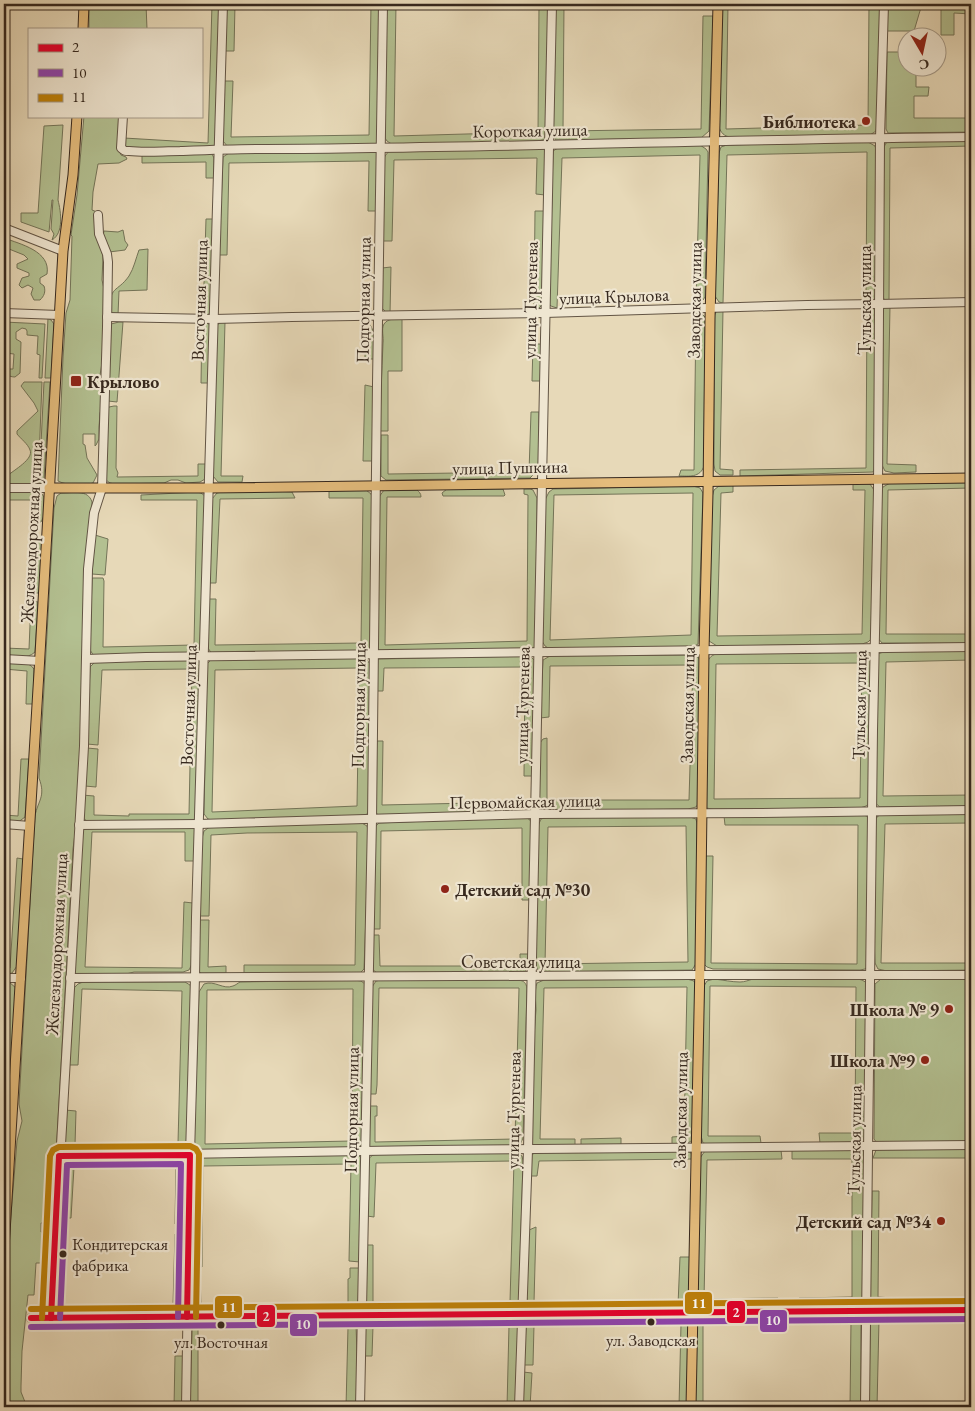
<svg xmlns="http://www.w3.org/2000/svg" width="975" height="1411" viewBox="0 0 975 1411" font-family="'EB Garamond',serif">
  <rect width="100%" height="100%" fill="#e7d9b8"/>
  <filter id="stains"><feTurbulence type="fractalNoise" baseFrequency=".004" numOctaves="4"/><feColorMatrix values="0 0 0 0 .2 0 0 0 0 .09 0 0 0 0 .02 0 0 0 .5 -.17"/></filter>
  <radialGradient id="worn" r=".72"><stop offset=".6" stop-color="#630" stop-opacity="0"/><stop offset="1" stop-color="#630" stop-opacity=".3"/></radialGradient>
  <g fill="#b3c091" stroke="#747458" fill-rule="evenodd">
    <polygon points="89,4 146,4 147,29 89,29"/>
    <polygon points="212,4 220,4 216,144 213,148 135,150 125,147 124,138 208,143"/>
    <polygon points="226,4 235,4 234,51 224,51"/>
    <polygon points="371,4 381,4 378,143 376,145 228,147 223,141 223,81 233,81 231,137 369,135"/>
    <polygon points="386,4 396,4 394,136 538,132 539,4 549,4 546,139 538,141 393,145 387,141 385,138"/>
    <polygon points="554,4 564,4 563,131 701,129 703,16 713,16 709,131 701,138 556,140 553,136"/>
    <path d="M722,4H728L726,129L868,125L869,4H881L878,122L876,131L870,135L730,137C724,136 721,133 719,127Z"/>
    <polygon points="887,4 922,4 914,31 887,31"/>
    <polygon points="941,4 971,4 971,14 954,13 954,35 941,35"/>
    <polygon points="887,52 907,52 908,68 916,68 916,87 929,87 928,96 914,96 914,118 971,118 971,132 888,133 886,129"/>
    <path d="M84,116H122L119,147L121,155L126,157L127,159L119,163L98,164L93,192L92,210L97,212L96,232L103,256L102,280L104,289V314L102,363L100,375L102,408L100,413L99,427V439L96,445L95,446V434H83V444L85,445L87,458L97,475L93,483C83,486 68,486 58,481L63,358L66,313L70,300L72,236L71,235L77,195Z"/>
    <path d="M63,125L58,200C61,212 64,233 52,240L54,234L51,229L53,200H52L49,232L21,222V213H38L44,126Z"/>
    <polygon points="971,139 971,146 890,148 889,302 885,301 882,295 884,147 886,143 890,141"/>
    <polygon points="868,142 875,146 877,153 876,297 874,300 866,301 867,152 727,155 723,303 719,302 715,296 719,153 721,147 727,145"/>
    <polygon points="700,145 706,149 708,152 705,297 703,300 696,303 700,155 562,158 557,308 551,306 549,304 553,151 558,148"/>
    <polygon points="545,149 545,195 536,194 537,158 394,160 392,241 382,241 384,198 384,159 385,156 389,151"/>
    <polygon points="314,151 375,152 377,154 378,211 368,211 369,161 229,163 227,255 219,255 223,157 229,153"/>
    <polygon points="209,153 212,154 214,158 214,178 206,178 206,162 142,163 142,154"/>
    <polygon points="535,211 544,211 543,304 539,308 534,309"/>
    <polygon points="206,219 214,219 211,311 208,315 203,315"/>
    <polygon points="123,230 125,241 128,245 125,250 109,252 103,236 104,231 118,232"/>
    <path d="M4,238C20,244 51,251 47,274L40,278V283L44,286C46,292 44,296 40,300H34L31,294L33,288L28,285L22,288L19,285L22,278L29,276V273L17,268V264L28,259L24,255L4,247Z"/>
    <path d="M148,249L147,290L119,291L118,315H113L110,312C109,285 117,293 129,276C134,268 136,258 139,250Z"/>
    <polygon points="391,267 390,314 386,312 382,308 382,268"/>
    <polygon points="883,306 890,306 887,464 916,465 916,472 894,473 885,471 882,465 881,308"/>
    <polygon points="867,307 875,309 877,312 875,468 873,472 740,476 740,470 866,468"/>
    <polygon points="720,310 723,310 720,469 733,470 733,475 720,475 715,471 714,464 714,316 716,312"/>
    <path d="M696,311L700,312L705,317L704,466C700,478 689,476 679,476L681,470H694Z"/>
    <polygon points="48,318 51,320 54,324 51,378 45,378"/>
    <path d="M402,319V371H388V431H380C380,402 382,373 383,343C384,338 381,329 384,324C388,318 396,319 402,319Z"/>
    <path d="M365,320C377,328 375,346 375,359H365Z"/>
    <path d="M4,322L45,324L42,378H39L40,355L37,354L38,336L27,335V331L26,329L22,328L16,332V339L21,342L20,373L15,377C9,377 5,374 5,369H13L14,354L5,353L4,351Z"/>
    <polygon points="119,322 123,322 117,402 108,401 109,328 111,324"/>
    <polygon points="202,322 207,322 210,326 209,383 201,383"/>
    <polygon points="220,322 225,322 221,476 243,476 242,482 218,482 213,476 216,327"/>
    <polygon points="533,344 541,344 541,381 532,381"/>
    <path d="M24,382H42L38,485H4V476H7C14,470 34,459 30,450C28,444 21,439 17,434V431L38,411L34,403L21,386Z"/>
    <polygon points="44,382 50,382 44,479 39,485"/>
    <polygon points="365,385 374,387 374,461 363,461"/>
    <polygon points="114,406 117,406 116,468 118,473 117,477 198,476 198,464 207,464 205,479 200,482 186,483 178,480 171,480 164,483 115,484 110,483 106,480 108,409 109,407"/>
    <polygon points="531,412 539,412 539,462 536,472 530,478 386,480 381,476 381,435 388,435 388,474 529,472"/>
    <polygon points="971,482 971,488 888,490 886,634 971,634 971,643 882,643 877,637 880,494 883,487 890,483"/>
    <polygon points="853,483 870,484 874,490 871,639 868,642 862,644 717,646 709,641 708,639 712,497 714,490 719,486 733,485 733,492 721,493 717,636 862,634 865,490 853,490"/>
    <path d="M693,486L700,488L703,493L698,644L691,648L550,649L545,646L542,641L544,502L549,492L553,489ZM693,493L691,635L550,640L554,495Z"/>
    <polygon points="447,489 503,489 505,495 504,496 443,496 442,493"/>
    <path d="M524,489H530L533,490L537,498V551L535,647L530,650L379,651L377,649L379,497L384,490H417C419,492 421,493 421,497H387L385,645L527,641L528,495L524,494Z"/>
    <polygon points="366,490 371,494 372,497 370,652 212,654 208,648 209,599 216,599 215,645 361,643 363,498 329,498 329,491"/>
    <polygon points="4,491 34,491 42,494 44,497 44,516 41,522 36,522 37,500 4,500"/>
    <polygon points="274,491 292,492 295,498 220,499 216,583 209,583 212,499 217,493 221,492"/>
    <polygon points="197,492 201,493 205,496 201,652 197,654 94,656 90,650 92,578 103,578 104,581 103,647 194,645 197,500 141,500 141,495"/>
    <path d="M61,493C73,493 88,489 92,502L83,721L77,818L73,849L56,1157L51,1223H41V1232H47L44,1238V1247H47V1251H42V1263H36L34,1295H28L22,1351L21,1386V1392L27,1407H4V1349L10,1227L17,1141L22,1121L19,1104L33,849C34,838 34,827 35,816C38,800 46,797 39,778L54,508L57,496Z"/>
    <polygon points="95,535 108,539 105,575 92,574"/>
    <polygon points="35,540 42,541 40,593 32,593"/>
    <path d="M31,601L38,602L35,652C27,660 14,656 4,655V648L29,649Z"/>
    <polygon points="971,650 971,660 886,662 883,796 971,795 971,806 880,807 874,802 878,654 886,651"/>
    <path d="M863,652L868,654L871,660L869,804L866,806L860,808L713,809L706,808L707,665C708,659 710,656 716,654ZM862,663L860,798L714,799L716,664Z"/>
    <polygon points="693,655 699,658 700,663 698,804 696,807 688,809 546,811 544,811 539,806 540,743 543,739 547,738 547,800 689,800 693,665 550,666 549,717 540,718 543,660 550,656"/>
    <polygon points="526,656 531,657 535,661 532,776 524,776 525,667 384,668 383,691 376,691 377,661 379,659"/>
    <polygon points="300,658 360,658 367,660 370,664 371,736 359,736 359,668 215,670 212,812 357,806 358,745 370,744 370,810 366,815 364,816 212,820 208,819 204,814 207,664 211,660 215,660"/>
    <polygon points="195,660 200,663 197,817 195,820 189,822 89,822 84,819 82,795 94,796 94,815 129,816 129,814 189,814 192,669 102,670 98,745 87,744 90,667 96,661"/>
    <path d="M4,662C15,662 28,660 34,669L33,704H26L27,671L4,669Z"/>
    <polygon points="378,741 383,741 382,805 473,803 473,812 382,816 378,815 375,811 376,742"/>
    <polygon points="87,748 98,749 96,787 85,786"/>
    <polygon points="21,759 29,759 25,817 17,823 4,822 4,815 18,816"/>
    <polygon points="971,813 971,823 885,824 881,963 971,963 971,970 887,971 878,969 875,963 874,937 875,820 878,816 884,814"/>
    <polygon points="864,815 868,817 870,821 868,966 865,969 860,970 713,969 707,967 704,964 703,856 713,856 711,963 857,964 858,825 725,825 724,816"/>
    <polygon points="525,817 530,820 531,823 530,900 522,900 522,828 381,831 380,929 372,929 375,827 379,823"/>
    <path d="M548,817H690L696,819L697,824V962L692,970L544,972L538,970L536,966L538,826L541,819ZM686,826L688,962L545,964L548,827Z"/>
    <polygon points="360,822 367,826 369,833 364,969 360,973 355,973 244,974 244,965 355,965 357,832 247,833 211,835 209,916 197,916 202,838 204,831 211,826"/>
    <polygon points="191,826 195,828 195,861 185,861 185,832 92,832 85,967 182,968 184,902 193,903 192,964 189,970 183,972 134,972 126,974 75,974 73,970 81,827"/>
    <polygon points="17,858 23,859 17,966 12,973 4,975 4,968 10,968"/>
    <polygon points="197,920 209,920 208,967 226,966 226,973 201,973 199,971"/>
    <path d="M372,935H379L380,966H520V954H529C528,961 530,970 522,973H377L372,969Z"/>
    <path d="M687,979L694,981L696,986L693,1139C687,1146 680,1144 672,1144V1137L684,1136L687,987L544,988L540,1139H575V1146L533,1145L531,1142C532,1099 532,1054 536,1010C536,1001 534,992 537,983L544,980Z"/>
    <path d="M714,979C723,980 732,982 740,982C745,982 749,980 753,979H858L862,980L867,983L865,1139L863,1142L820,1143L819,1133H855L856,987L710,986L708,1136H760L761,1143L707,1144L703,1143L701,1136L704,986L707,981Z"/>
    <polygon points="881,979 971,979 971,1142 877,1143 874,1139 875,984"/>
    <path d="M354,980L361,981L365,984L362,1146L357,1150H197L194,1145L199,992L204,984C215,980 223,990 233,986C236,985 238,983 240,982ZM353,989L352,1141L205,1144L207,990Z"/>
    <path d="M381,980H519C524,981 526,983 527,988L523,1138L520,1145L517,1146L371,1148L368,1145V1106H377V1116H375V1142L515,1139L519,988H379L377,1085L376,1094H369L372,987L376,981Z"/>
    <polygon points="4,981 9,982 16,988 7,1147 4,1151 4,1079 9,990 4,989"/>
    <polygon points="83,982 185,982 190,985 191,987 187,1147 182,1151 69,1153 64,1148 65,1110 76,1111 75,1145 178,1143 182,991 82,989 78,1065 69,1065 72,990 78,984"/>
    <polygon points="621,1138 621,1145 581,1146 581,1139"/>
    <polygon points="971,1148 971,1158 873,1158 876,1150 878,1149"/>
    <polygon points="858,1149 862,1150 865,1154 863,1297 857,1303 799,1303 799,1298 852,1297 852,1159 792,1159 792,1150"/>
    <polygon points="781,1150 782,1159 707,1160 704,1299 778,1298 778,1304 703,1304 697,1296 696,1289 700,1158 705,1151"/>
    <polygon points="687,1151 691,1153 694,1159 539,1161 537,1176 529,1176 531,1155 537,1152"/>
    <polygon points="515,1152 522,1156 523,1161 519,1302 513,1307 416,1309 416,1303 510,1302 514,1161 376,1163 374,1217 367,1216 368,1159 373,1155 382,1153"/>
    <polygon points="356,1154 362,1158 360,1262 349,1261 351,1164 203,1166 202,1267 190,1267 193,1166 196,1159 202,1157"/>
    <path d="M167,1158L179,1160L184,1166L185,1224H175L176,1166L74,1167L71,1218H64L60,1216L63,1172C65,1165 70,1162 76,1160Z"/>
    <polygon points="872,1191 879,1191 878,1297 893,1298 893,1303 878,1303 870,1298"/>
    <polygon points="536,1227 534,1302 622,1301 622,1307 535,1306 529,1303 526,1296 529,1230"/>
    <polygon points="175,1234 184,1234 184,1302 181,1307 175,1311 66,1311 66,1307 173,1306"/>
    <path d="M366,1245H373V1304H406V1308C394,1308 370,1312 365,1301Z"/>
    <polygon points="680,1257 690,1257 689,1295 686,1300 678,1305"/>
    <path d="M350,1268H360C359,1278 361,1291 358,1301C355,1313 325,1309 314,1309V1305L348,1304V1279L350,1278Z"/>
    <path d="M191,1274H200L201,1305H272V1309H200C188,1301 191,1287 191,1274Z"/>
    <polygon points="971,1314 971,1319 879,1320 877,1407 869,1407 870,1320 876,1315"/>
    <polygon points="850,1316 856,1316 861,1320 861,1407 850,1407 851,1321 769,1323 769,1317"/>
    <polygon points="705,1317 724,1317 724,1323 703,1324 703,1407 695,1407 696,1327 698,1322"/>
    <polygon points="670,1318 683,1318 689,1324 688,1407 679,1407 681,1324 658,1324 658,1322"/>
    <polygon points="507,1319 515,1322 518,1329 516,1407 507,1407 509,1325 444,1325 444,1320"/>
    <polygon points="535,1319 559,1319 559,1324 534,1325 533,1365 524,1365 526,1325 528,1321"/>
    <path d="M371,1321H398V1326H373L372,1356H364C364,1345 361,1328 371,1321Z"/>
    <polygon points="338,1322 352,1322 355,1324 356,1326 358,1381 357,1407 346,1407 348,1327 338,1327"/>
    <polygon points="198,1323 213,1323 212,1328 198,1328 198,1407 190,1407 192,1331 195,1325"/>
    <polygon points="175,1356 183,1356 183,1407 174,1407"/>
    <polygon points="523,1372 532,1373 530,1407 522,1407"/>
  </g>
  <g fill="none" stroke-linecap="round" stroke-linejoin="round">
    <g stroke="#625444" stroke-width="10">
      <g id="minor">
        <path d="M123,116L121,148C125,151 124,151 129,151C146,153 163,151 180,151C209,150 237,149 266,149C501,148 736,139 971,137"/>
        <polyline points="4,228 63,251"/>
        <polyline points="4,313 59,315"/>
        <polyline points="107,317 214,319 292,317 545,313 807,305 879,304 971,302"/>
        <polyline points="4,488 49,488"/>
        <polyline points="4,659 40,661"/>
        <polyline points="86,659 146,657 971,647"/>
        <polyline points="4,824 30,826"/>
        <polyline points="79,825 199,824 535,814 760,813 971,810"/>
        <polyline points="4,978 21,978"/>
        <polyline points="70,978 690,975 971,975"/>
        <polyline points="59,1156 426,1150 971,1145"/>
        <polyline points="31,1318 971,1310"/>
        <polyline points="51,1318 84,746 88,569 94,513 102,488 107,327 108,262 107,254 99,234 98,215"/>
        <polyline points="186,1407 190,1155 195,977 196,917 223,4"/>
        <polyline points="360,1407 372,819 377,384 383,4"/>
        <polyline points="519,1407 528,1150 552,4"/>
        <polyline points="865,1407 873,730 878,489 880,138 884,4"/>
      </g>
    </g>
    <g stroke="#36281e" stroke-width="11">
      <g id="major">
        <polyline points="83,29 84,4"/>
        <polyline points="49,488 209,488 971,478"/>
        <polyline points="4,1249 39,672 63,251 73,175 77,116"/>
        <polyline points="691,1407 700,963 704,651 708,493 710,319 718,4"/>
      </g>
    </g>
    <use href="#minor" stroke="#efe6d1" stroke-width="8"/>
    <use href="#major" stroke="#e4bc7c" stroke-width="9"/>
    <g stroke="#efe6d1" stroke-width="10">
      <g id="bus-1">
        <polyline points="31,1318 971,1310"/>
        <polyline points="51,1318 59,1156 190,1155 187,1317"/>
      </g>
    </g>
    <g stroke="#efe6d1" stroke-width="10">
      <g id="bus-2">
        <polyline points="60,1318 67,1165 181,1164 178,1317"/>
        <polyline points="31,1327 971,1319"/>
      </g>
    </g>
    <g stroke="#efe6d1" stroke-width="10">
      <g id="bus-3">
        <polyline points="31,1309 971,1301"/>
        <polyline points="42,1318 50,1156 53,1150 59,1147 190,1146 196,1149 199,1154 196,1317"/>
      </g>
    </g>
    <use href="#bus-1" stroke="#e4002b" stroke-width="6"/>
    <use href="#bus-2" stroke="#8e44ad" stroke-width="6"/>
    <use href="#bus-3" stroke="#bd8009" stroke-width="6"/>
  </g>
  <g fill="#8f2418" stroke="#efe6d1" stroke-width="2">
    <circle cx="866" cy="121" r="5"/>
    <rect x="70" y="375" width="12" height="12" rx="2.5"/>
    <circle cx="445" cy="889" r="5"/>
    <circle cx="949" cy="1009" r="5"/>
    <circle cx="925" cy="1060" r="5"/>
    <circle cx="941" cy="1221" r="5"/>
  </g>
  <g fill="#36281e" stroke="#efe6d1" stroke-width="2">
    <circle cx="63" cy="1254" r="4.5"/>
    <circle cx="651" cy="1322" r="4.5"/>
    <circle cx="221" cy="1325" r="4.5"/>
  </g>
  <g text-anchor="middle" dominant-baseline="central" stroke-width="4.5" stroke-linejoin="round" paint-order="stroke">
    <g font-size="17" fill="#36281e" stroke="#efe6d1">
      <text x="72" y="1244" text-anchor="start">Кондитерская<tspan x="72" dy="21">фабрика</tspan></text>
      <text x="651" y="1340">ул. Заводская</text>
      <text x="221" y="1342">ул. Восточная</text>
    </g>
    <g font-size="18" font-weight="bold" fill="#36281e" stroke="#efe6d1" text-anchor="end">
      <text x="856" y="121">Библиотека</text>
      <text x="87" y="381" text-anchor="start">Крылово</text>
      <text x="455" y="889" text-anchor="start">Детский сад №30</text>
      <text x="939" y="1009">Школа № 9</text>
      <text x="915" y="1060">Школа №9</text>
      <text x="931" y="1221">Детский сад №34</text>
    </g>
    <g font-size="18" fill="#36281e" stroke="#efe6d1">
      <text transform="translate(530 130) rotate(-1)">Короткая улица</text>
      <text transform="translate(614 296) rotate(-2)">улица Крылова</text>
      <text transform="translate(199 300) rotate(-88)">Восточная улица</text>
      <text transform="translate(363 300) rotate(-89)">Подгорная улица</text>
      <text transform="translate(530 300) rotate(-89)">улица Тургенева</text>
      <text transform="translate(694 300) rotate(-89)">Заводская улица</text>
      <text transform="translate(864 300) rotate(-90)">Тульская улица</text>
      <text transform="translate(510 467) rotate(-1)">улица Пушкина</text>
      <text transform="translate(31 532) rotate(-87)">Железнодорожная улица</text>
      <text transform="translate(188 705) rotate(-88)">Восточная улица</text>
      <text transform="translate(358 705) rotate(-89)">Подгорная улица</text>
      <text transform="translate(522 705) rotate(-89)">улица Тургенева</text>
      <text transform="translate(687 705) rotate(-89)">Заводская улица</text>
      <text transform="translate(859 705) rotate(-89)">Тульская улица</text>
      <text transform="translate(525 801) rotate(-1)">Первомайская улица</text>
      <text transform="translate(56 944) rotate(-87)">Железнодорожная улица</text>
      <text x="521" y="961">Советская улица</text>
      <text transform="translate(351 1110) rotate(-89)">Подгорная улица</text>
      <text transform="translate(513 1110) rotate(-89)">улица Тургенева</text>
      <text transform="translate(680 1110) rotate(-89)">Заводская улица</text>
      <text transform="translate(854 1140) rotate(-89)">Тульская улица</text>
    </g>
  </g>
  <g stroke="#efe6d1" stroke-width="2">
    <rect x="684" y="1291" width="29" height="24" rx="5" fill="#bd8009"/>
    <rect x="214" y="1295" width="29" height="24" rx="5" fill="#bd8009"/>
    <rect x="726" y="1300" width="20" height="24" rx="5" fill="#e4002b"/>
    <rect x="256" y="1304" width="20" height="24" rx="5" fill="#e4002b"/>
    <rect x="759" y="1309" width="29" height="24" rx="5" fill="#8e44ad"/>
    <rect x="289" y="1313" width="29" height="24" rx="5" fill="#8e44ad"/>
  </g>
  <g font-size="14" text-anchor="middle" font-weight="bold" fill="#fff">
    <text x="699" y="1308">11</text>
    <text x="229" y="1312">11</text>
    <text x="736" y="1317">2</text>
    <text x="266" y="1321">2</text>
    <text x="773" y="1325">10</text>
    <text x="303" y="1329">10</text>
  </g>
  <rect width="975" height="1411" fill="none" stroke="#e7d9b8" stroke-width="20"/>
  <rect x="5" y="5" width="965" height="1401" fill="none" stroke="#36281e" stroke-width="2.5"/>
  <rect x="10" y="10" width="955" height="1391" fill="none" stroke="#36281e"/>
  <rect x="28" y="28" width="175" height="90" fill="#efe6d1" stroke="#a59a89"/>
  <rect x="38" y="44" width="25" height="8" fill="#e4002b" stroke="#a59a89"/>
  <text x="72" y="52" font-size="15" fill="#36281e">2</text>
  <rect x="38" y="69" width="25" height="8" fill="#8e44ad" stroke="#a59a89"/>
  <text x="72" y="78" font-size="15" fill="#36281e">10</text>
  <rect x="38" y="94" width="25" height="8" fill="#bd8009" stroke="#a59a89"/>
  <text x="72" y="102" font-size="15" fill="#36281e">11</text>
  <g transform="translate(922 52) rotate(171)"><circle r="24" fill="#efe6d1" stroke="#a59a89"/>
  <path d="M0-4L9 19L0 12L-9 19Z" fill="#8f2418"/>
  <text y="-8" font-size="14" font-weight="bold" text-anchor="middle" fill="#36281e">С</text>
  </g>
  <rect width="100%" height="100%" filter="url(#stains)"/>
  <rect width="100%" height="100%" fill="url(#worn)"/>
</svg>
